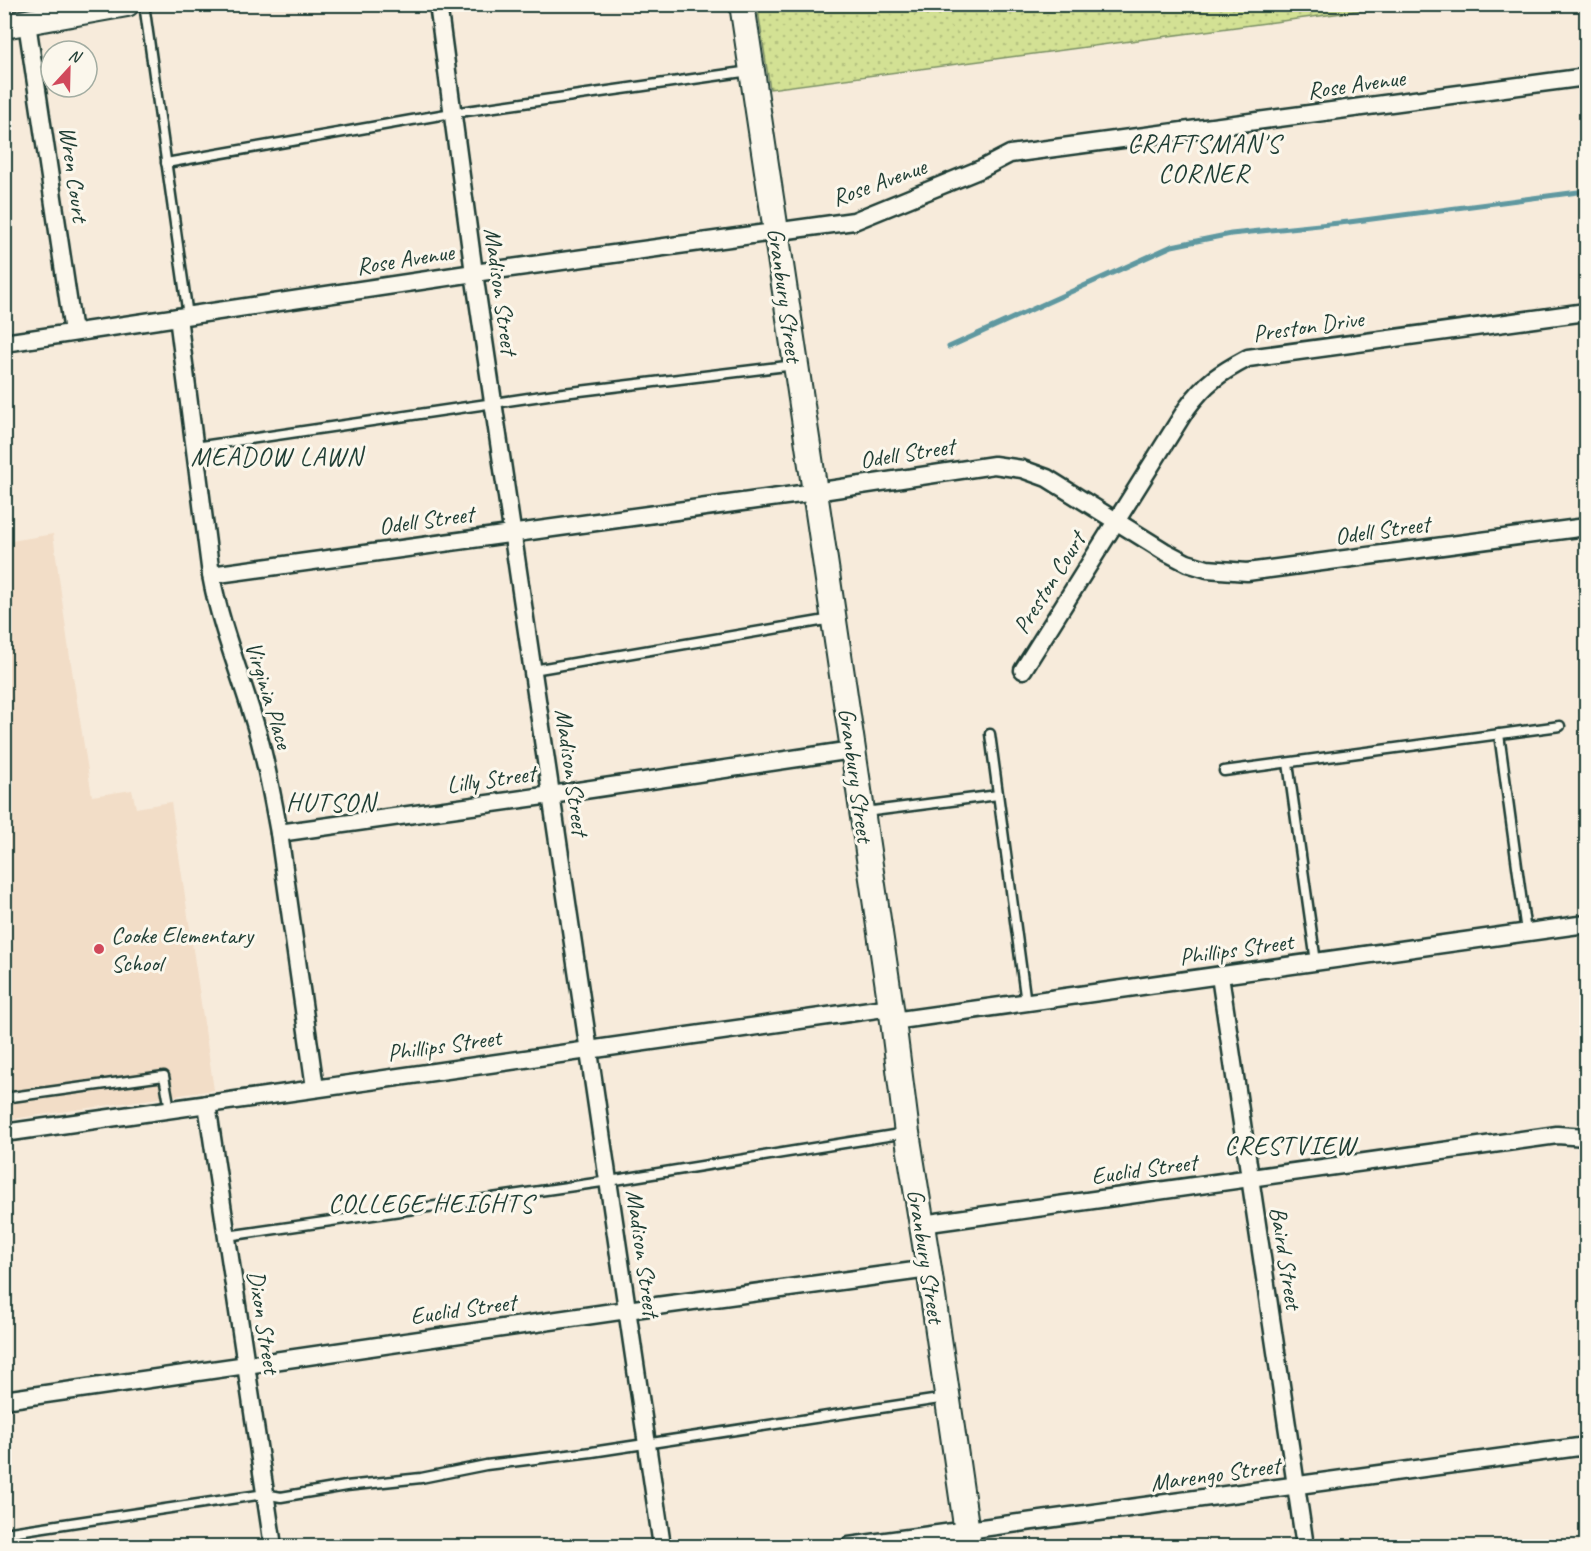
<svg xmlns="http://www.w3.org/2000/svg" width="1591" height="1551" viewBox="0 0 1591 1551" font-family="Caveat,sans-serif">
  <defs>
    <pattern id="grass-dots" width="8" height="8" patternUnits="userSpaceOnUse" patternTransform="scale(1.5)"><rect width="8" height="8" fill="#d3e194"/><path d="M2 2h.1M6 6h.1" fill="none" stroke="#b5c280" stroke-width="1.8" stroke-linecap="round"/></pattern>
  </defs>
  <rect width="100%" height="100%" fill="#f7ebdb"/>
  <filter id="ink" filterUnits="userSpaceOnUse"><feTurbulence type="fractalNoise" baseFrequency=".0167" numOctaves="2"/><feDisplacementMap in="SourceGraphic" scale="12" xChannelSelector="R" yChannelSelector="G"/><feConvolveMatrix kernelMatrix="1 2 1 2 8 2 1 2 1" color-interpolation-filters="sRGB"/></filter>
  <g filter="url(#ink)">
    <polygon fill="#f2ddc7" points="53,534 69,651 92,796 132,790 136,808 171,802 214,1090 5,1120 5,542"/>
    <polygon fill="url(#grass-dots)" stroke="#798f64" stroke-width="1.5" points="757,4 1402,4 1402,5 770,89"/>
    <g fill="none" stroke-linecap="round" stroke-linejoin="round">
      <polyline stroke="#5e98a0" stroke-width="5" points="949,347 1172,246 1231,234 1349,222 1586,191"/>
      <g stroke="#1f3d34" stroke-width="13">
        <g id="lane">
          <polyline points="144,4 188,316"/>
          <polyline points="166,163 452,113 750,71"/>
          <polyline points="195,447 555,394 795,365"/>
          <polyline points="533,670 832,619"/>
          <polyline points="990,734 1026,1003"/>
          <polyline points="1499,734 1526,932"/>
          <polyline points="1288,763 1316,962"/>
          <polyline points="1224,771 1560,726"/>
          <polyline points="865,812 998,795"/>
          <polyline points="4,1098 164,1076 170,1109"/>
          <polyline points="227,1236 609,1181 906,1133"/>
          <polyline points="4,1533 265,1494 281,1497 346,1486 421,1478 486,1465 592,1452 946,1398"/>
        </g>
      </g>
      <g stroke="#1f3d34" stroke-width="21">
        <g id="street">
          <polyline points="438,4 474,273 662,1546"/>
          <polyline points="27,23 73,332"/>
          <path d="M178,317L211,575C221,630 243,680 258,734C267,766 273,800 279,833L315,1088"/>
          <polyline points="4,343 474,273 854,221 981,169 1010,154 1586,77"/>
          <polyline points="211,575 815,492 994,465 1022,469 1047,478 1164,551 1187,563 1207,569 1247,572 1586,527"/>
          <path d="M1023,670L1187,408C1206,382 1220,373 1248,358L1586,312"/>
          <polyline points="279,833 551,795 852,750"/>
          <polyline points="1220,976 1305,1546"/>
          <polyline points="893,1021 1586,924"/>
          <polyline points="207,1104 273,1546"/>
          <polyline points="4,1133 891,1007"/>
          <polyline points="922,1224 1557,1135 1586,1137"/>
          <polyline points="4,1400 627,1310 929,1269"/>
          <polyline points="849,1546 1586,1446"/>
        </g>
      </g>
      <g stroke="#1f3d34" stroke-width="28">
        <g id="secondary">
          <polyline points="742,4 815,492 893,1021 907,1133 929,1269 969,1546"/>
          <polyline points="4,26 127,4"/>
        </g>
      </g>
      <use href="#lane" stroke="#fbf7ec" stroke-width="8"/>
      <use href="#street" stroke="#fbf7ec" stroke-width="16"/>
      <use href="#secondary" stroke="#fbf7ec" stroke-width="24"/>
    </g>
  </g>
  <circle fill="#d1495b" stroke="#fbf7ec" stroke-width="2" cx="99" cy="949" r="6"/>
  <g text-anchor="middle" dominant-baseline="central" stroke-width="6" stroke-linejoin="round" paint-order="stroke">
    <g font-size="24" fill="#1f3d34" stroke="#fbf7ec">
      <text transform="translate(1356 84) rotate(-8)">Rose Avenue</text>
      <text transform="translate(74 174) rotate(82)">Wren Court</text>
      <text transform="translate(879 182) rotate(-20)">Rose Avenue</text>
      <text transform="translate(405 259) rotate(-9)">Rose Avenue</text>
      <text transform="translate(501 291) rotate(82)">Madison Street</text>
      <text transform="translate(785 295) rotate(82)">Granbury Street</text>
      <text transform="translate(1308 326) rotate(-8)">Preston Drive</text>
      <text transform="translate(907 453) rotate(-9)">Odell Street</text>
      <text transform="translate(426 520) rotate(-8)">Odell Street</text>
      <text transform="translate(1382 530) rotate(-8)">Odell Street</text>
      <text transform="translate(1049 583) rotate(-58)">Preston Court</text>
      <text transform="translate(269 695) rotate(73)">Virginia Place</text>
      <text transform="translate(572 772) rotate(82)">Madison Street</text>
      <text transform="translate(856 775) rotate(82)">Granbury Street</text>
      <text transform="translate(491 779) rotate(-8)">Lilly Street</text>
      <text transform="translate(1236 949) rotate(-8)">Phillips Street</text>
      <text transform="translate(444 1045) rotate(-8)">Phillips Street</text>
      <text transform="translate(1144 1169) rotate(-8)">Euclid Street</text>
      <text transform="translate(643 1253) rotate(82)">Madison Street</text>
      <text transform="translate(926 1256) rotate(81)">Granbury Street</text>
      <text transform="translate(1286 1258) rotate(81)">Baird Street</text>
      <text transform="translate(463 1309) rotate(-8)">Euclid Street</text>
      <text transform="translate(264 1322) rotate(81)">Dixon Street</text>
      <text transform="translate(1215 1474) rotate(-8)">Marengo Street</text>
    </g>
    <g font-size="24" fill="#1f3d34" stroke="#fbf7ec" text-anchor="start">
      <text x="111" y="935">Cooke Elementary<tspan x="111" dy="28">School</tspan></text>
    </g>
    <g font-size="26" letter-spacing="1.5" fill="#1f3d34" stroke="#fbf7ec">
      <text x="1204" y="143">CRAFTSMAN'S<tspan x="1204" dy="30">CORNER</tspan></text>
      <text x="277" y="456">MEADOW LAWN</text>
      <text x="331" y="802">HUTSON</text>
      <text x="1290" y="1145">CRESTVIEW</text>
      <text x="431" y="1203">COLLEGE HEIGHTS</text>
    </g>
  </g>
  <rect width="1591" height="1551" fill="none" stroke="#fbf7ec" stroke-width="24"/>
  <rect x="12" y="12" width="1567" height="1527" fill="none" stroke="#1f3d34" stroke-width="2" filter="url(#ink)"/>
  <g transform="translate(69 69) rotate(22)"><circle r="28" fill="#fbf7ec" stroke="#a3ada2" stroke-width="1.5"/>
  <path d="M0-4.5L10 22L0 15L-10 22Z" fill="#d1495b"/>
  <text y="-9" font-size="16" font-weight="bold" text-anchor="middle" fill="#1f3d34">N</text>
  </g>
</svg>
